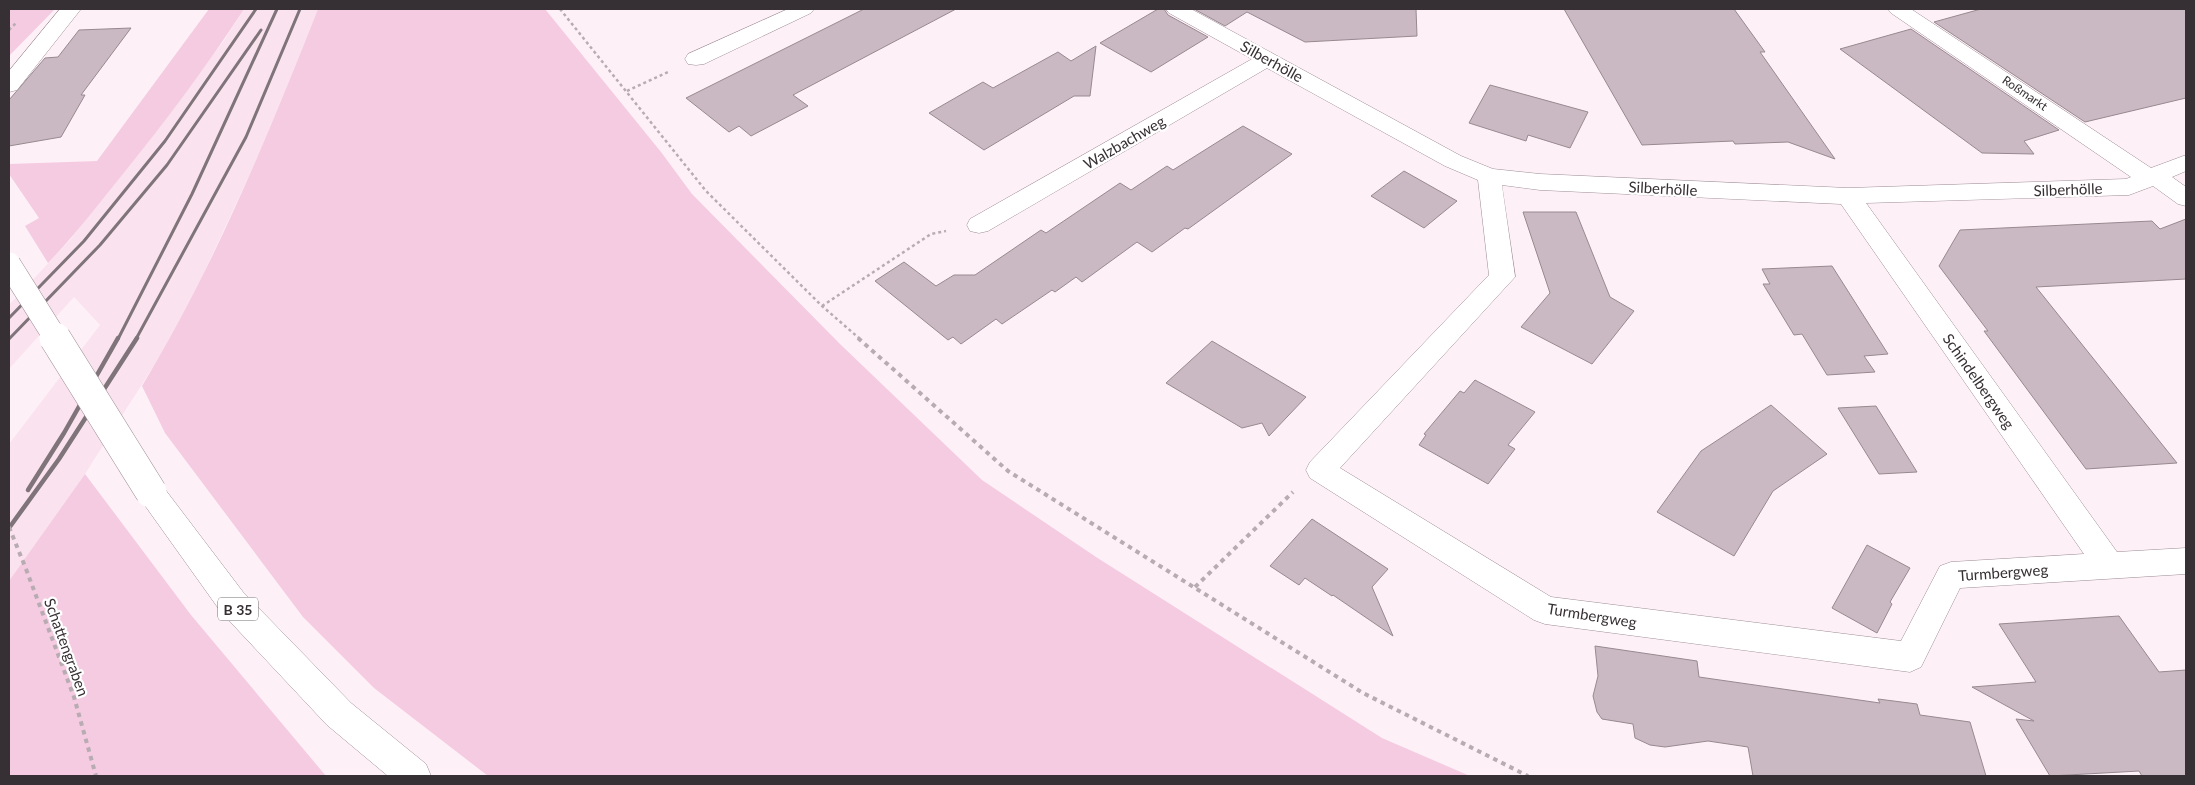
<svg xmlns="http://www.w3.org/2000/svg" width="2195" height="785" viewBox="0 0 2195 785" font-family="Lato,sans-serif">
  <rect width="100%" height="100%" fill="#fef0f7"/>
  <polygon fill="#fbe2ef" points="244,9 318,9 269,133 179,326 85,474 9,581 9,444 100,325 74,297 9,369 9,305 70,240 223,42"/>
  <g fill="#f5cbe2">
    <polygon points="9,9 55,9 9,56"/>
    <path d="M209,9H244C207,66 165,122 122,175C98,205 75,235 48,263L25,226L39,218L9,174V164L97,161Z"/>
    <path d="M318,9H545L661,152L692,194L840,344L982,480L1096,557L1382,738L1470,776H488L374,688L303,617L165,433L142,386C214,267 267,138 318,9Z"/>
    <polygon points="85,474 191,615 326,776 9,776 9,581"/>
  </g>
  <g fill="#cab9c2" stroke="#988991">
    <polygon points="864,9 956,9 793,95 808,106 751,136 739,126 729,132 686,98"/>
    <polygon points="1158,9 1164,9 1168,15 1208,37 1151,72 1100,43"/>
    <polygon points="1194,9 1416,9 1417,36 1305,42 1247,12 1225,26"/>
    <polygon points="1564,9 1734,9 1765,52 1760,52 1835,159 1788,142 1735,144 1733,141 1642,145"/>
    <polygon points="1981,9 2186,9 2186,98 2085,122 1934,22"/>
    <polygon points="131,28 81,95 85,95 61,137 9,146 9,100 45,58 58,57 79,30"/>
    <polygon points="1911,29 2059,130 2024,141 2034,154 1982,153 1840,49"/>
    <polygon points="1096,46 1090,96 1074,96 984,150 929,113 983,82 993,88 1058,52 1071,61"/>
    <polygon points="1490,85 1588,112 1570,148 1528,135 1526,141 1469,123"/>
    <polygon points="1243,126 1292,154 1188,229 1185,228 1152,252 1137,242 1082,282 1076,277 1055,292 1052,290 1002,324 996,319 961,344 953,337 948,340 875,281 904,262 936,286 954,275 975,275 1041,230 1046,233 1120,183 1131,190 1167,166 1173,170"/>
    <polygon points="1404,171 1457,201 1424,228 1371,196"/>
    <polygon points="1523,212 1576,212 1610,297 1634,311 1592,364 1521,327 1550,293"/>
    <polygon points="2186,219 2186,279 2036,287 2177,463 2086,469 1984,331 1988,331 1939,266 1960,230 2152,221 2160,229"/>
    <polygon points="1832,266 1888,354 1864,356 1875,372 1827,375 1802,334 1794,335 1763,284 1770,284 1762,269"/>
    <polygon points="1212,341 1306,397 1269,436 1262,423 1242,428 1166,383"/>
    <polygon points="1475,380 1535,412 1508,445 1515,449 1488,484 1419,445 1426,435 1424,434 1460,391 1464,393"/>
    <polygon points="1771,405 1827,454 1773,491 1734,556 1657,512 1701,451"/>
    <polygon points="1876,406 1917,472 1879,474 1838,408"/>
    <polygon points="1312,519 1388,569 1372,587 1393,636 1333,595 1332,596 1305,578 1299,585 1270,566"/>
    <polygon points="1867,545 1910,568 1890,602 1892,604 1877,633 1832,608"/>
    <polygon points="2119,616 2159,672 2186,670 2186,776 2142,776 2139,771 2050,776 2016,719 2034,721 1972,687 2036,682 1999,624"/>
    <polygon points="1595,646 1697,661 1699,677 1880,703 1878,699 1917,704 1920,715 1970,722 1986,776 1753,776 1748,747 1708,741 1665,747 1650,745 1635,738 1633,724 1602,719 1597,712 1593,696 1598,676"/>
  </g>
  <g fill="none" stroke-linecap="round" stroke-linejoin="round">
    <g stroke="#9c8c94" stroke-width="1">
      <g id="minor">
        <polygon points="60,9 81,9 17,90 9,92 9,71"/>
        <polygon points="788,9 814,9 811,13 704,64 696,65 688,64 685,59 688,54"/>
        <path d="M1166,9H1191L1461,156L1493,169L1540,174L1848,188L2126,179L2131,177L1891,13L1888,9H1911L2151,168L2186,155V171L2172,177L2186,187V206L2178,204L2153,186L2129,195L1866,203L2117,552L2186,548V574L1960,588L1921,667L1910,672L1545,624L1534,620L1310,478L1306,470L1310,462L1489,275L1478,180L1445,166L1267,68L988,231L979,233L970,231L967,225L970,219L1252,59L1169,13ZM1502,185L1540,190L1841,204L2084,554L1951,562L1940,566L1901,641L1551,597L1340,468L1515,277Z"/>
      </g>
    </g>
    <g stroke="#9c8c94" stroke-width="1">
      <polygon id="primary" points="151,480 161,484 243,592 351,703 426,764 431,776 388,776 327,725 221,612 141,500 136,492 141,484"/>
    </g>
    <g stroke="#b8acb2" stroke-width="2.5" stroke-dasharray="3 3" stroke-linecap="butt">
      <polyline points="560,9 706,191 822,306 860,339"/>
      <polyline points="9,30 16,23"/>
      <polyline points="627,91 668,72"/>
      <polyline points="822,306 931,234 946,231"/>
    </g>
    <g stroke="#b8acb2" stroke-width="4" stroke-dasharray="4.5 4.5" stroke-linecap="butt">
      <polyline points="858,338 1008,471 1363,693 1528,776"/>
      <polyline points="26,569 74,697 96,776"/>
      <polyline points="1195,587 1293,492"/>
    </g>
    <use href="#minor" fill="#fff" fill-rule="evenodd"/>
    <use href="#primary" fill="#fff" fill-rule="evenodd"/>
    <g stroke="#7e7479" stroke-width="3">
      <polyline points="9,318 84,241 165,141 256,9"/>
      <polyline points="9,339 100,245 167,165 261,30"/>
      <polyline points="118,339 192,194 277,9"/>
      <polyline points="136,339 246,137 300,9"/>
    </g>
    <g stroke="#7e7479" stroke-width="4.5">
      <polyline points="28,490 64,433 118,338"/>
      <polyline points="9,528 59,459 137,338"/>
    </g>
    <g stroke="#9c8c94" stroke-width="24" stroke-linecap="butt">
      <polyline id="primary-bridge-far1" points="9,264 56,339"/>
    </g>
    <g stroke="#9c8c94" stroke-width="32" stroke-linecap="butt">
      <polyline id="primary-bridge" points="55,338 151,492"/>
    </g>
    <polyline stroke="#b8acb2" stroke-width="4" stroke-dasharray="4.5 4.5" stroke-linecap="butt" points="9,527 26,569"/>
    <use href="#primary-bridge-far1" stroke="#fff" stroke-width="23"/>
    <use href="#primary-bridge" stroke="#fff" stroke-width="31"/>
  </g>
  <g text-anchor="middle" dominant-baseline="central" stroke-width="4.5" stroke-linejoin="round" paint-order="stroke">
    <g font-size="12" fill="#362f33" stroke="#fff">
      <text transform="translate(2025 93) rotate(34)">Roßmarkt</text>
    </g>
    <rect fill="#fff" stroke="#726d70" stroke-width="1" x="218" y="597.5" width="40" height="23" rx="4"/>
    <g font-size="14" font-weight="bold" fill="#362f33">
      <text x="238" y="609">B 35</text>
    </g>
    <g font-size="15" fill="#362f33" stroke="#fff">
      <text transform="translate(1272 61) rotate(29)">Silberhölle</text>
      <text transform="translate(1124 142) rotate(-30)">Walzbachweg</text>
      <text transform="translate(1663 188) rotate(3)">Silberhölle</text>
      <text transform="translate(2068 189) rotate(-2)">Silberhölle</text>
      <text transform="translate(1979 381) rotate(55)">Schindelbergweg</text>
      <text transform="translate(2003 572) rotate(-4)">Turmbergweg</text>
      <text transform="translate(1592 615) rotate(9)">Turmbergweg</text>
      <text transform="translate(67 647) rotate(70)">Schattengraben</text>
    </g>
  </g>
  <rect width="2195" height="785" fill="none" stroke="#362f33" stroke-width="20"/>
</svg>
